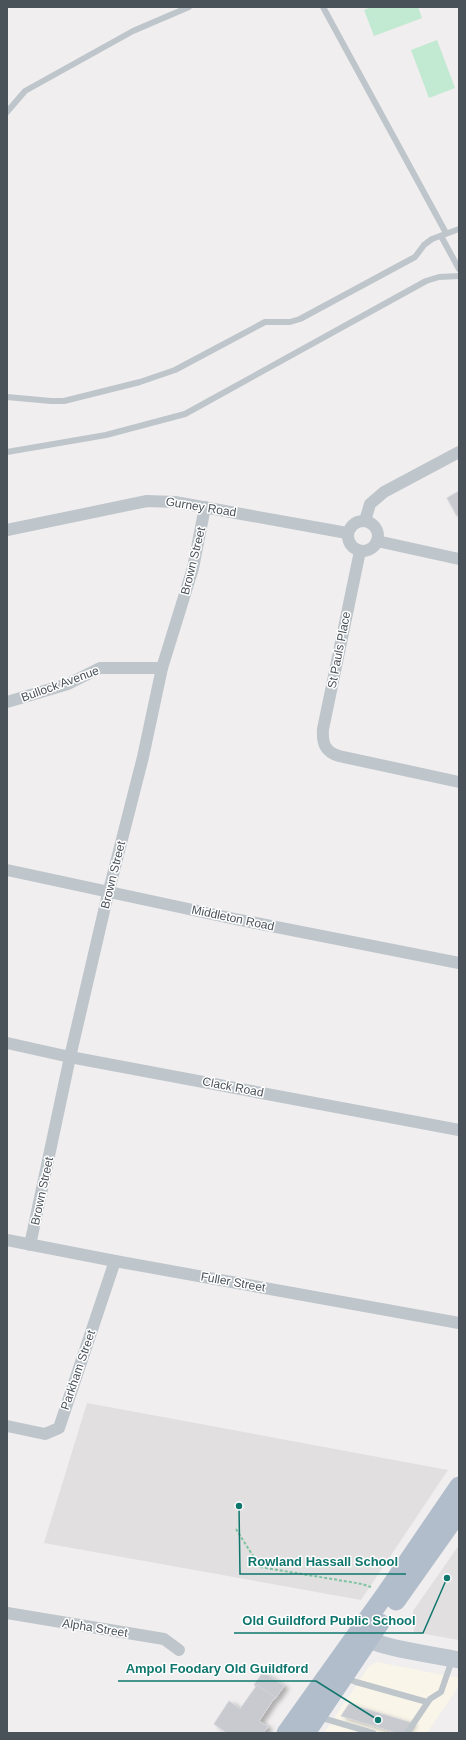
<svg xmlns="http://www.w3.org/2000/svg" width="466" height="1740" viewBox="0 0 466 1740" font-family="Arial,sans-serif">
  <defs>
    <filter id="shadow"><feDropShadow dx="4.5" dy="2.5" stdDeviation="2" flood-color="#0004"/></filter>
  </defs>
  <rect width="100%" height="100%" fill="#f0eeee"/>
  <polygon fill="#f9f5e9" points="377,1662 459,1678 459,1686 427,1733 324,1733 369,1666"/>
  <g fill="#e1dfdf">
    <polygon points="87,1403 448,1470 361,1600 44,1543"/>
    <polygon points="459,1545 459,1640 414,1632 413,1611"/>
  </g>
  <g fill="#c2e9d2">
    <polygon points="371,7 418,7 422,18 374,36 364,10"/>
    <polygon points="437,40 455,88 429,98 411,50"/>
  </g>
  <g fill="#c9cad0" stroke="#d3d4d9" filter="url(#shadow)">
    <polygon points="459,491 459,514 457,516 447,498"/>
    <polygon points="263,1672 284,1686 275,1699 254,1685"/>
    <polygon points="257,1685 275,1697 259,1721 268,1727 263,1733 227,1733 214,1724 229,1701 240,1709"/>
    <polygon points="349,1704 412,1723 404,1733 397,1733 341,1716"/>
  </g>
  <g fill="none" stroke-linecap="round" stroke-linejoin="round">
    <polyline stroke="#7ec3a2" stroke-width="2" stroke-dasharray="3 2" stroke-linecap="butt" points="236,1529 260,1567 362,1584 371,1587"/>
    <g stroke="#bec5cb" stroke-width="6">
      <polyline points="323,7 446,233"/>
      <polyline points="7,112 25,91 133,31 189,7"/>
      <polyline points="441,236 459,269"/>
      <polyline points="7,397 51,401 64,401 140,382 175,370 265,322 290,322 300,319 415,257 424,245 432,239 459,229"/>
      <polyline points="7,452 106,435 185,414 426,281 439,277 459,276"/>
      <polyline points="346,1678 356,1682 427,1702"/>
      <polyline points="319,1717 373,1733"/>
      <polyline points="407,1733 430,1699 441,1692 452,1660"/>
    </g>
    <g stroke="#bec5cb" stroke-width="12">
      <circle cx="363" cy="536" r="15"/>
      <polyline points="365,521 370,504 384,492 459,452"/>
      <polyline points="7,530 147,501 175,502 347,533"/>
      <polyline points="377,541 459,559"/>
      <path d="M360,551L323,729C322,743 325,752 339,756L459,782"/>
      <polyline points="7,702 68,684 100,668 162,668"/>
      <polyline points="7,870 235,919 459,963"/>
      <polyline points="7,1043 70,1057 459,1130"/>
      <polyline points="7,1240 115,1261 459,1323"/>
      <polyline points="30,1245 70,1057 107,898 143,757 162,668 193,568 205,507"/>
      <polyline points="7,1426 45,1434 59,1428 115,1261"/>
      <polyline points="7,1613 164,1639 179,1650"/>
    </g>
    <path stroke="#bec6d0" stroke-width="17" d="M357,1635C388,1650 425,1653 459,1660"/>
    <g stroke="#b1bdca" stroke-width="19">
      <polyline points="396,1601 459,1512"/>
      <polyline points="286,1733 386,1593 459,1486"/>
      <polyline points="306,1733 380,1623"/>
    </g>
  </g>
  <g text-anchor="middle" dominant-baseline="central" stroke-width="3" stroke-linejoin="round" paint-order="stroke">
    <g font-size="12" fill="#495159" stroke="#fff">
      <text transform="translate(201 507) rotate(9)">Gurney Road</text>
      <text transform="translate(193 561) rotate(-76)">Brown Street</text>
      <text transform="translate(339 650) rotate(-79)">St Pauls Place</text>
      <text transform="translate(60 684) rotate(-20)">Bullock Avenue</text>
      <text transform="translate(113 875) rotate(-76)">Brown Street</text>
      <text transform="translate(233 918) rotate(12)">Middleton Road</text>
      <text transform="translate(233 1087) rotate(11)">Clack Road</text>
      <text transform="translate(42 1191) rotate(-78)">Brown Street</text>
      <text transform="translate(233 1282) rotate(10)">Fuller Street</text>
      <text transform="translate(78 1370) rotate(-71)">Parkham Street</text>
      <text transform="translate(95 1628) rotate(9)">Alpha Street</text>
    </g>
  </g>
  <path fill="none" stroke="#0f766e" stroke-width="1.5" d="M239 1506L240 1574H406M447 1578L423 1633H234M378 1720L316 1681H118"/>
  <g fill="#0f766e" stroke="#fff" stroke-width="1.5">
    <circle cx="239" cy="1506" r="4"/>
    <circle cx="447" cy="1578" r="4"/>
    <circle cx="378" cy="1720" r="4"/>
  </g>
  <g font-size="13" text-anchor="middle" font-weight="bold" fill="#0f766e" stroke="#fff" stroke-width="3" stroke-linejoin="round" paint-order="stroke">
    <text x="323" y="1566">Rowland Hassall School</text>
    <text x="329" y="1625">Old Guildford Public School</text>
    <text x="217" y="1673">Ampol Foodary Old Guildford</text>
  </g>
  <rect width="466" height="1740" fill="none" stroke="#495159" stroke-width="16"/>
</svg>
